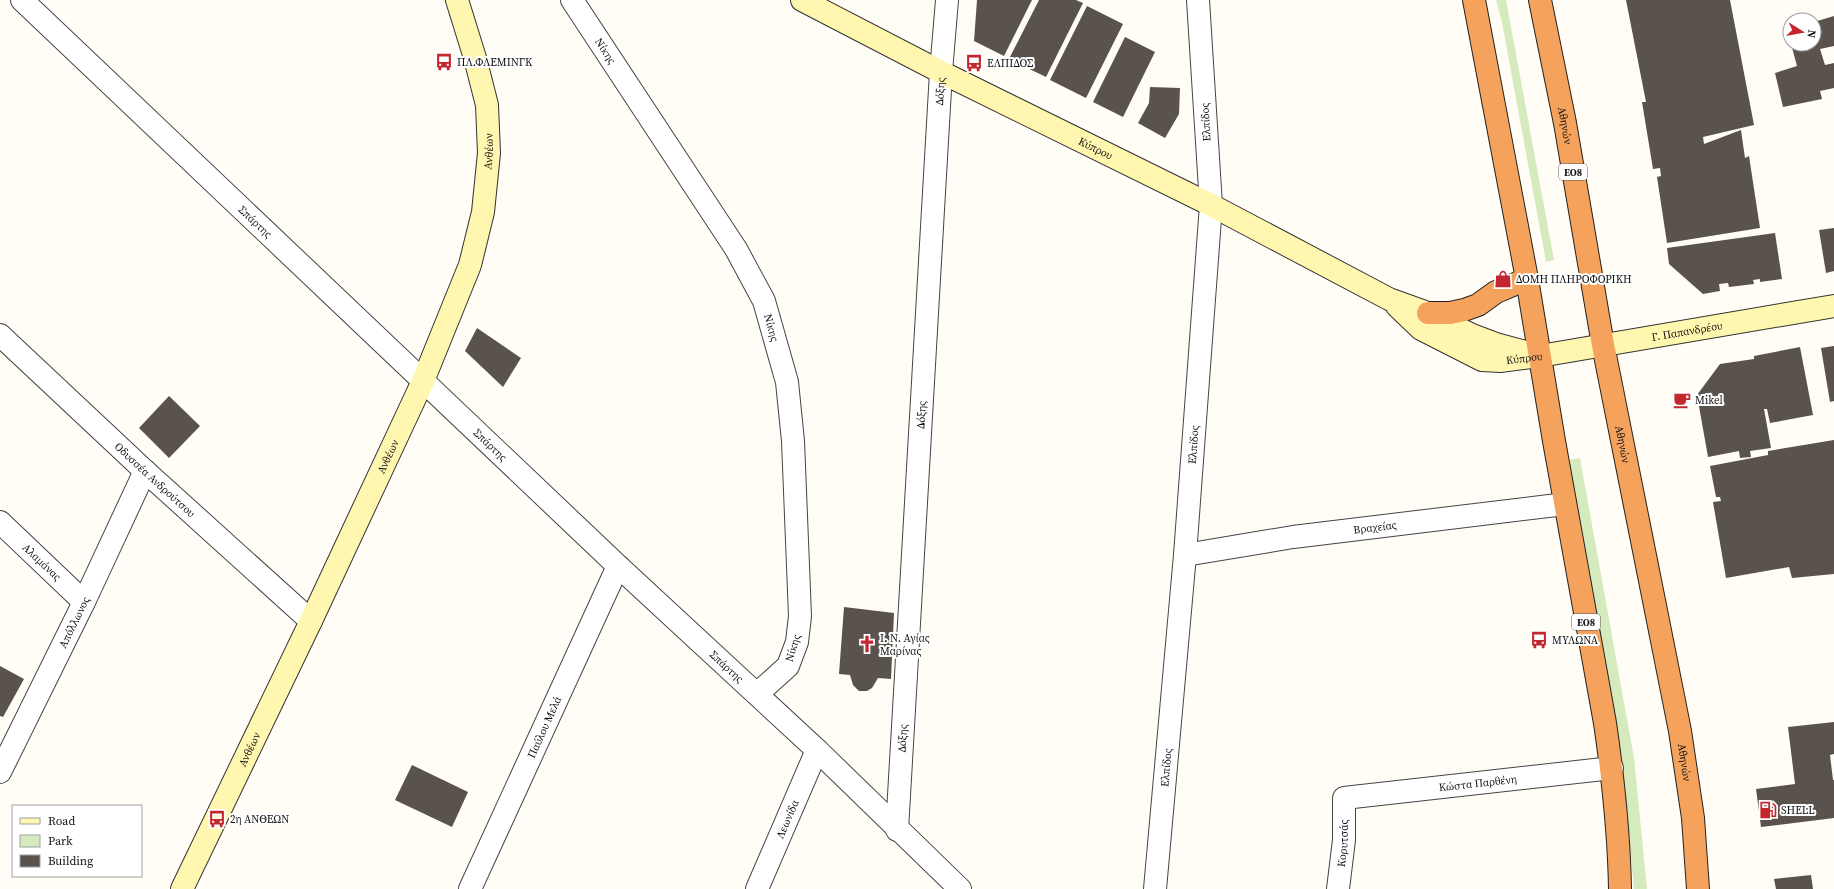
<svg xmlns="http://www.w3.org/2000/svg" width="1834" height="889" viewBox="0 0 1834 889" font-family="'Source Serif 4',serif">
  <rect width="100%" height="100%" fill="#fffdf5"/>
  <g fill="#d5ebbd">
    <polygon points="1496,0 1506,0 1554,260 1546,262 1502,22"/>
    <polygon points="1580,458 1634,758 1647,889 1634,889 1622,760 1569,460"/>
  </g>
  <g fill="#5a524d">
    <polygon points="977,0 1032,0 1004,56 974,41"/>
    <polygon points="1039,0 1076,0 1083,3 1046,77 1009,59"/>
    <polygon points="1626,0 1730,0 1754,125 1703,137 1704,144 1741,130 1745,158 1749,156 1760,228 1667,243 1657,177 1661,176 1660,168 1653,169 1642,102 1646,102"/>
    <polygon points="1087,6 1123,24 1086,98 1050,80"/>
    <polygon points="1834,16 1834,46 1820,49 1825,65 1834,63 1834,88 1820,91 1822,99 1783,107 1775,73 1797,66 1791,44 1814,44 1814,22"/>
    <polygon points="1125,37 1155,52 1123,117 1093,102"/>
    <polygon points="1150,87 1180,88 1179,114 1165,138 1138,123 1149,103"/>
    <polygon points="1834,228 1834,271 1826,273 1819,230"/>
    <polygon points="1775,233 1782,279 1760,282 1760,279 1753,280 1754,284 1729,287 1728,283 1719,284 1720,291 1703,294 1669,264 1667,248"/>
    <polygon points="477,328 521,358 503,387 465,351"/>
    <polygon points="1834,346 1834,401 1830,402 1821,348"/>
    <polygon points="1800,347 1813,415 1770,423 1767,409 1764,409 1771,448 1750,451 1751,457 1740,458 1739,451 1708,457 1697,395 1720,364 1754,359 1754,356"/>
    <polygon points="169,396 200,426 169,458 139,428"/>
    <polygon points="1834,440 1834,574 1792,578 1789,567 1726,578 1713,502 1721,501 1720,497 1716,497 1710,466 1768,455 1768,451"/>
    <polygon points="844,607 894,613 891,679 878,678 872,688 867,691 859,691 853,685 850,675 839,674"/>
    <polygon points="0,666 24,679 3,717 0,716"/>
    <polygon points="1834,722 1834,754 1830,755 1833,780 1834,780 1834,818 1761,827 1756,789 1795,784 1788,727"/>
    <polygon points="412,765 468,792 452,827 395,800"/>
    <polygon points="1811,875 1813,889 1776,889 1774,879"/>
  </g>
  <g fill="none" stroke-linecap="round" stroke-linejoin="round">
    <g stroke="#444" stroke-width="24">
      <g id="street">
        <path id="s1" d="M22,0L618,566L817,750L960,889"/>
        <path id="s2" d="M572,0L736,249L764,301L787,382L793,441L800,616L797,642L788,666L757,694"/>
        <path id="s3" d="M0,335L145,471L311,621"/>
        <path id="s4" d="M0,522L84,602"/>
        <path id="s5" d="M1185,555L1293,537L1565,504"/>
        <path id="s6" d="M0,772L84,602L145,471"/>
        <path id="s7" d="M897,830L941,72L947,0"/>
        <path id="s8" d="M470,889L618,566"/>
        <path id="s9" d="M757,889L817,750"/>
        <path id="s10" d="M1155,889L1185,555L1211,205L1198,0"/>
        <path id="s11" d="M1338,889L1344,840V798L1612,768"/>
      </g>
    </g>
    <g stroke="#333" stroke-width="24">
      <g id="secondary">
        <path id="s12" d="M802,0L941,72L1211,205L1389,299L1428,313L1472,335L1496,344L1540,356"/>
        <path id="s13" d="M1397,306L1421,329L1482,360L1500,361L1540,356L1834,306"/>
        <path id="s14" d="M182,889L311,621L423,381L470,265L483,212L489,153L487,105L475,58L457,0"/>
      </g>
    </g>
    <g stroke="#222" stroke-width="24">
      <g id="highway">
        <path d="M1474,0L1527,279L1554,441L1605,723C1613,778 1619,833 1620,889"/>
        <path id="s15" d="M1540,0L1565,123L1603,345L1680,731L1693,818L1698,889"/>
        <polyline points="1428,313 1450,313 1464,310 1478,305 1496,292 1527,279"/>
      </g>
    </g>
    <use href="#street" stroke="#fff" stroke-width="22"/>
    <use href="#secondary" stroke="#fff6b0" stroke-width="22"/>
    <use href="#highway" stroke="#f5a25d" stroke-width="22"/>
  </g>
  <defs>
    <g id="bus-bare" transform="scale(1.38)"><path d="M-5-6H5V4H4V6H2V4H-2V6H-4V4H-5ZM-3.5-4V0h7V-4ZM-3.5 1.2v1.5H-2V1.2ZM2 1.2v1.5H3.5V1.2Z" fill="#c4262e" stroke="#fff" stroke-width="2.5" paint-order="stroke"/></g>
    <g id="shop-bare" transform="scale(1.38)"><path d="M-5-2.5h2.3a2.7 3.5 0 0 1 5.4 0H5L5.5 6h-11ZM-1.5-2.5h3a1.5 2.3 0 0 0-3 0Z" fill="#c4262e" stroke="#fff" stroke-width="2.5" paint-order="stroke"/></g>
    <g id="cafe-bare" transform="scale(1.38)"><path d="M-5.5-4.5H6V0H3Q3 3.5 0 3.5H-2.5Q-5.5 3.5-5.5 0ZM3-3.2v2h1.7v-2ZM-6 4.5H4V6H-6Z" fill="#c4262e" stroke="#fff" stroke-width="2.5" paint-order="stroke"/></g>
    <g id="church-bare" transform="scale(1.38)"><path d="M-1.2-6h2.4v3.5h3.3v2.4h-3.3V6h-2.4V-.1h-3.3v-2.4h3.3Z" fill="#c4262e" stroke="#fff" stroke-width="2.5" paint-order="stroke"/></g>
    <g id="fuel-bare" transform="scale(1.38)"><path d="M-5.5-6h7V0h2V4h1.3V-2.5L3-4.5l.8-.8L6-3V5H2.5V1h-1V6h-7ZM-4.2-4.7v3.2H.2V-4.7Z" fill="#c4262e" stroke="#fff" stroke-width="2.5" paint-order="stroke"/></g>
  </defs>
  <g fill-rule="evenodd">
    <use href="#bus-bare" x="444" y="62"/>
    <use href="#bus-bare" x="974" y="63"/>
    <use href="#shop-bare" x="1503" y="279"/>
    <use href="#cafe-bare" x="1682" y="400"/>
    <use href="#bus-bare" x="1539" y="640"/>
    <use href="#church-bare" x="867" y="644"/>
    <use href="#fuel-bare" x="1768" y="810"/>
    <use href="#bus-bare" x="217" y="819"/>
  </g>
  <g text-anchor="middle" dominant-baseline="central" stroke-width="4" stroke-linejoin="round" paint-order="stroke">
    <g fill="#fff" stroke="#585858" stroke-width="1">
      <rect x="1559" y="164" width="28" height="16" rx="3"/>
      <rect x="1572" y="614" width="28" height="16" rx="3"/>
    </g>
    <g font-size="10" font-weight="bold" fill="#111">
      <text x="1573" y="172">ΕΟ8</text>
      <text x="1586" y="622">ΕΟ8</text>
    </g>
    <g font-size="11" fill="#111" stroke="#fff">
      <text stroke="none"><textPath href="#s2" startOffset="61">Νίκης</textPath></text>
      <text stroke="none"><textPath href="#s7" startOffset="740">Δόξης</textPath></text>
      <text transform="translate(1206 122) rotate(-93)">Ελπίδος</text>
      <text stroke="none"><textPath href="#s15" startOffset="128">Αθηνών</textPath></text>
      <text stroke="none"><textPath href="#s12" startOffset="329">Κύπρου</textPath></text>
      <text stroke="none"><textPath href="#s14" startOffset="803">Ανθέων</textPath></text>
      <text stroke="none"><textPath href="#s1" startOffset="322">Σπάρτης</textPath></text>
      <text stroke="none"><textPath href="#s2" startOffset="385">Νίκης</textPath></text>
      <text stroke="none"><textPath href="#s13" startOffset="309">Γ. Παπανδρέου</textPath></text>
      <text stroke="none"><textPath href="#s13" startOffset="144">Κύπρου</textPath></text>
      <text stroke="none"><textPath href="#s7" startOffset="416">Δόξης</textPath></text>
      <text stroke="none"><textPath href="#s15" startOffset="452">Αθηνών</textPath></text>
      <text stroke="none"><textPath href="#s1" startOffset="646">Σπάρτης</textPath></text>
      <text stroke="none"><textPath href="#s10" startOffset="446">Ελπίδος</textPath></text>
      <text stroke="none"><textPath href="#s14" startOffset="479">Ανθέων</textPath></text>
      <text stroke="none"><textPath href="#s3" startOffset="212">Οδυσσέα Ανδρούτσου</textPath></text>
      <text stroke="none"><textPath href="#s5" startOffset="192">Βραχείας</textPath></text>
      <text stroke="none"><textPath href="#s4" startOffset="58">Αλαμάνας</textPath></text>
      <text stroke="none"><textPath href="#s6" startOffset="167">Απόλλωνος</textPath></text>
      <text transform="translate(793 648) rotate(-73)">Νίκης</text>
      <text stroke="none"><textPath href="#s1" startOffset="970">Σπάρτης</textPath></text>
      <text stroke="none"><textPath href="#s8" startOffset="178">Παύλου Μελά</textPath></text>
      <text stroke="none"><textPath href="#s7" startOffset="92">Δόξης</textPath></text>
      <text stroke="none"><textPath href="#s14" startOffset="155">Ανθέων</textPath></text>
      <text stroke="none"><textPath href="#s15" startOffset="776">Αθηνών</textPath></text>
      <text stroke="none"><textPath href="#s10" startOffset="122">Ελπίδος</textPath></text>
      <text stroke="none"><textPath href="#s11" startOffset="226">Κώστα Παρθένη</textPath></text>
      <text stroke="none"><textPath href="#s9" startOffset="76">Λεωνίδα</textPath></text>
      <text stroke="none"><textPath href="#s11" startOffset="46">Κορυτσάς</textPath></text>
    </g>
    <g font-size="11" fill="#111" stroke="#fff" text-anchor="start">
      <text x="457" y="62">ΠΛ.ΦΛΕΜΙΝΓΚ</text>
      <text x="987" y="63">ΕΛΠΙΔΟΣ</text>
      <text x="1516" y="279">ΔΟΜΗ ΠΛΗΡΟΦΟΡΙΚΗ</text>
      <text x="1695" y="400">Mikel</text>
      <text x="880" y="638">Ι. Ν. Αγίας<tspan x="880" dy="13">Μαρίνας</tspan></text>
      <text x="1552" y="640">ΜΥΛΩΝΑ</text>
      <text x="1781" y="810">SHELL</text>
      <text x="230" y="819">2η ΑΝΘΕΩΝ</text>
    </g>
  </g>
  <rect x="12" y="805" width="130" height="72" fill="#ffffff" stroke="#a0a0a0"/>
  <rect x="20" y="818" width="20" height="6" fill="#fff6b0" stroke="#a0a0a0"/>
  <text x="48" y="825" font-size="12" fill="#111111">Road</text>
  <rect x="20" y="835" width="20" height="12" fill="#d5ebbd" stroke="#a0a0a0"/>
  <text x="48" y="845" font-size="12" fill="#111111">Park</text>
  <rect x="20" y="855" width="20" height="12" fill="#5a524d" stroke="#a0a0a0"/>
  <text x="48" y="865" font-size="12" fill="#111111">Building</text>
  <g transform="translate(1802 32) rotate(101)"><circle r="19" fill="#ffffff" stroke="#a0a0a0"/>
  <path d="M0-3L7 15L0 10L-7 15Z" fill="#c4262e"/>
  <text y="-6" font-size="11" font-weight="bold" text-anchor="middle" fill="#111111">N</text>
  </g>
</svg>
